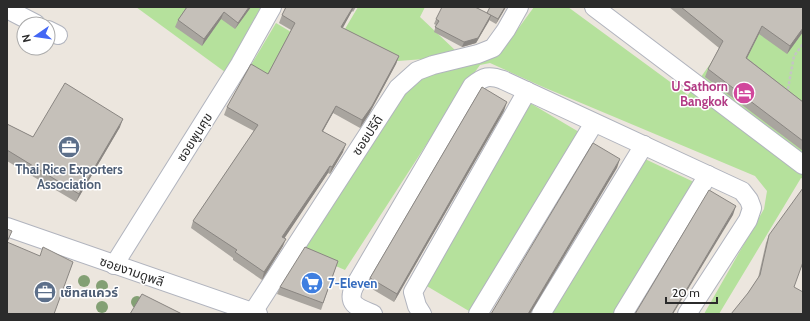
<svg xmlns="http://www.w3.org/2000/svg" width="810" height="321" viewBox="0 0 810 321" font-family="Cabin,'Noto Sans Thai',sans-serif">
  <rect width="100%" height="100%" fill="#ece6de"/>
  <g fill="#b5e19c">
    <polygon points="136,7 261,7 225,72"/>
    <polygon points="358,7 425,7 420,17 456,51 424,59 398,61 342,34"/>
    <polygon points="534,7 568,7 688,95 751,7 803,7 803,179 801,178 719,314 704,314 764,209 767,191 755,176 543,87 490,63 480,65 459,94 345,270 301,251 404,90 425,72 484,61 498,56"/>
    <polygon points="276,23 291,32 268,80 248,70"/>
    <polygon points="530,103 579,132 474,314 425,285"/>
    <polygon points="645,159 696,183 614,314 550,314"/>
  </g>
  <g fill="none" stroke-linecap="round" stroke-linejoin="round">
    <g stroke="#b1b4be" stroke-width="20">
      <g id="minor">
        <polyline points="594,7 803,165"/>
        <polyline points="7,9 36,24"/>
        <polyline points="48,30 58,35"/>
        <polyline points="7,227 258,314"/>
        <polyline points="114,265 240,64 272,7"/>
        <polyline points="253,312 398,88 417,71 433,65 478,54 493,48 506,30 519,7"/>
        <path d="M373,314C359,308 346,305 354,287L472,86C484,76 489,75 503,80L742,191L749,200L752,208L748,220L687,314"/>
        <polyline points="422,314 417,306 413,292 527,91"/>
        <polyline points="478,314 594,123"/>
        <polyline points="541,314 644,145"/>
        <polyline points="623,314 708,175"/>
      </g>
    </g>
    <polyline stroke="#c4c4c4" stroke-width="2.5" stroke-dasharray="3 2" stroke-linecap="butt" points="787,94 794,56 803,44"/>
    <use href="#minor" stroke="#fff" stroke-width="18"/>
  </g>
  <g fill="#83a074">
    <circle cx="84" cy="281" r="6"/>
    <circle cx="102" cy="286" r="6"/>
    <circle cx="137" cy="302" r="6"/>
    <circle cx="102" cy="307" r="6"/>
  </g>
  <g fill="#a9a59f">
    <polygon points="185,7 251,7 235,29 221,19 202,46 175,27 178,20 186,8"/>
    <polygon points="286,7 356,7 353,12 352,11 342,28 399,56 396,64 369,114 360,128 333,113 323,131 343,152 330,174 328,173 284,238 283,246 262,280 233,260 233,258 191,228 193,221 254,131 224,115 227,107 268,74 291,30 279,23 282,15"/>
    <polygon points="506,7 496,24 489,20 476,43 462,47 434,32 436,25 434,24 436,19 486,13"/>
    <polygon points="669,7 803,7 803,32 787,54 759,34 747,58 803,102 803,151 705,77 708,69 719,48"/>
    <polygon points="504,111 394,302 367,286 370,278"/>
    <polygon points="7,124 33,137 120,127 76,202 7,161"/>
    <polygon points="769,235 803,262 748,293 758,278 766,243"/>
    <polygon points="338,261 321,310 277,294 280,287"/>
  </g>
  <g fill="#8a8682">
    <polygon points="249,7 251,7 235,29 238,23"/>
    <polygon points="353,7 354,7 352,11 339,35 341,27"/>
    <polygon points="505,7 506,7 496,24 498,19"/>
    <polygon points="224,12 221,19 202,46 204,39"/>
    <polygon points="491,15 489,21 476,43 462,47 464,42"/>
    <polygon points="762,26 759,34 743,66 746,58"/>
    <polygon points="803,28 803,32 787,54 790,46"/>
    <polygon points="399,56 396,64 369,114 360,128 362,120"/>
    <polygon points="507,102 504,111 394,302 397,294"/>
    <polygon points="336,106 333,113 319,138 322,131"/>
    <polygon points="123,119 120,127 76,202 79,194"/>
    <polygon points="346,144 343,152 330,174 332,167"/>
    <polygon points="620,159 617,168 530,314 528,314"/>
    <polygon points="330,166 328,173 280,245 282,237"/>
    <polygon points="736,206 733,215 673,314 672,314"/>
    <polygon points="286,239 283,246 262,280 264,272"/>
  </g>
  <g fill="#c5c0b9" stroke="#8a8682">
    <polygon points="187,7 249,7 238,23 224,12 204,39 178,20"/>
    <polygon points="286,7 353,7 341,27 399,56 372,106 362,120 336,106 322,131 346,144 332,167 330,166 282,237 286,239 264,272 235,252 237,250 193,221 258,125 227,107 251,64 268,74 295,23 282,15"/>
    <polygon points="442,7 475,7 491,15 478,38 464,42 435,27 439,21 436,19"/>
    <polygon points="490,7 505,7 498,19 487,13"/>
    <polygon points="681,7 803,7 803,28 790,46 762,26 746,58 803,102 803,141 708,69 723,41"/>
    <polygon points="65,83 123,119 79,194 7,150 7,124 33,137"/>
    <polygon points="482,87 507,102 397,294 370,278"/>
    <polygon points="593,143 620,159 528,314 491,314"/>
    <polygon points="803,188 803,262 794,287 803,292 803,314 731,314 748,293 760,275 769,235"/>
    <polygon points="709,190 736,206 672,314 635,314"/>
    <polygon points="7,229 12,231 7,242 40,256 43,247 73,262 54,314 7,314"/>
    <polygon points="305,247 338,261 323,303 280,287"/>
    <polygon points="142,294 182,314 130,314"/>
  </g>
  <defs>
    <g id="hotel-disc" transform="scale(1.15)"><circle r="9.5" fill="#d1479c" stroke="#fff"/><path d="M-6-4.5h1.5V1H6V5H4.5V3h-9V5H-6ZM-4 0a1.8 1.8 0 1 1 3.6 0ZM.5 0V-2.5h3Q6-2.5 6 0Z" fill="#fff"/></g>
    <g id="office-disc" transform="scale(1.15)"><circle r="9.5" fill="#5c6f8a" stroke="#fff"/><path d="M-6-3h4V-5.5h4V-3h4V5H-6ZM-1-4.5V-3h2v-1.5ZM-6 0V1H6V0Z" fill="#fff"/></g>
    <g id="supermarket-disc" transform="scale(1.15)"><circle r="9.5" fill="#3f7fe0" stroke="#fff"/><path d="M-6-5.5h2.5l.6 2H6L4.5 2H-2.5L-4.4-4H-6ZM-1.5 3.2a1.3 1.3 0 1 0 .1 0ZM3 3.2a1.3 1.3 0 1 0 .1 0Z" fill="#fff"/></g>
  </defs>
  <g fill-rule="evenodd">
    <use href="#hotel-disc" x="744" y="93"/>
    <use href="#office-disc" x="69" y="147"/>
    <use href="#supermarket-disc" x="312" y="283"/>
    <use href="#office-disc" x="45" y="292"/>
  </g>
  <g text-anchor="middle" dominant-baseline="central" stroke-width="3" stroke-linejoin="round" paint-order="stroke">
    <g font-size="13" font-weight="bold" fill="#b23c85" stroke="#fff" text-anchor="end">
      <text x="728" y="86">U Sathorn<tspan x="728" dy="15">Bangkok</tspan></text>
    </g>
    <g font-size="13" fill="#2b2b2b" stroke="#fff">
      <text transform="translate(367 135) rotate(-57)">ซอยปรีดี</text>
      <text transform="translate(194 137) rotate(-58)">ซอยพูนศุข</text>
      <text transform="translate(132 271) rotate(19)">ซอยงามดูพลี</text>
    </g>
    <g font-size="13" font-weight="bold" fill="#4e5e75" stroke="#fff">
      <text x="69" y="169">Thai Rice Exporters<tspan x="69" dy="15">Association</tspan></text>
      <text x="60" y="292" text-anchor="start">เซ็ทสแควร์</text>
    </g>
    <g font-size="13" font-weight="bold" fill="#366cbe" stroke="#fff" text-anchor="start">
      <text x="328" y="283">7-Eleven</text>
    </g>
  </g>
  <rect width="810" height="321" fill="none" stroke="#2b2b2b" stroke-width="16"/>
  <g transform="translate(36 36) rotate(257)"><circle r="19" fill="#ffffff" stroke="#aaaaaa"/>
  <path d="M0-3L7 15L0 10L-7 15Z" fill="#4367f4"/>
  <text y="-6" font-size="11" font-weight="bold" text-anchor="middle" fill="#2b2b2b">N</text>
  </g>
  <path d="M666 297v6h51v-6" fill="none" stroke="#2b2b2b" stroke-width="2"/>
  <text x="672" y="297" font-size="12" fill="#2b2b2b" stroke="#ffffff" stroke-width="3" paint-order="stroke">20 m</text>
</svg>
